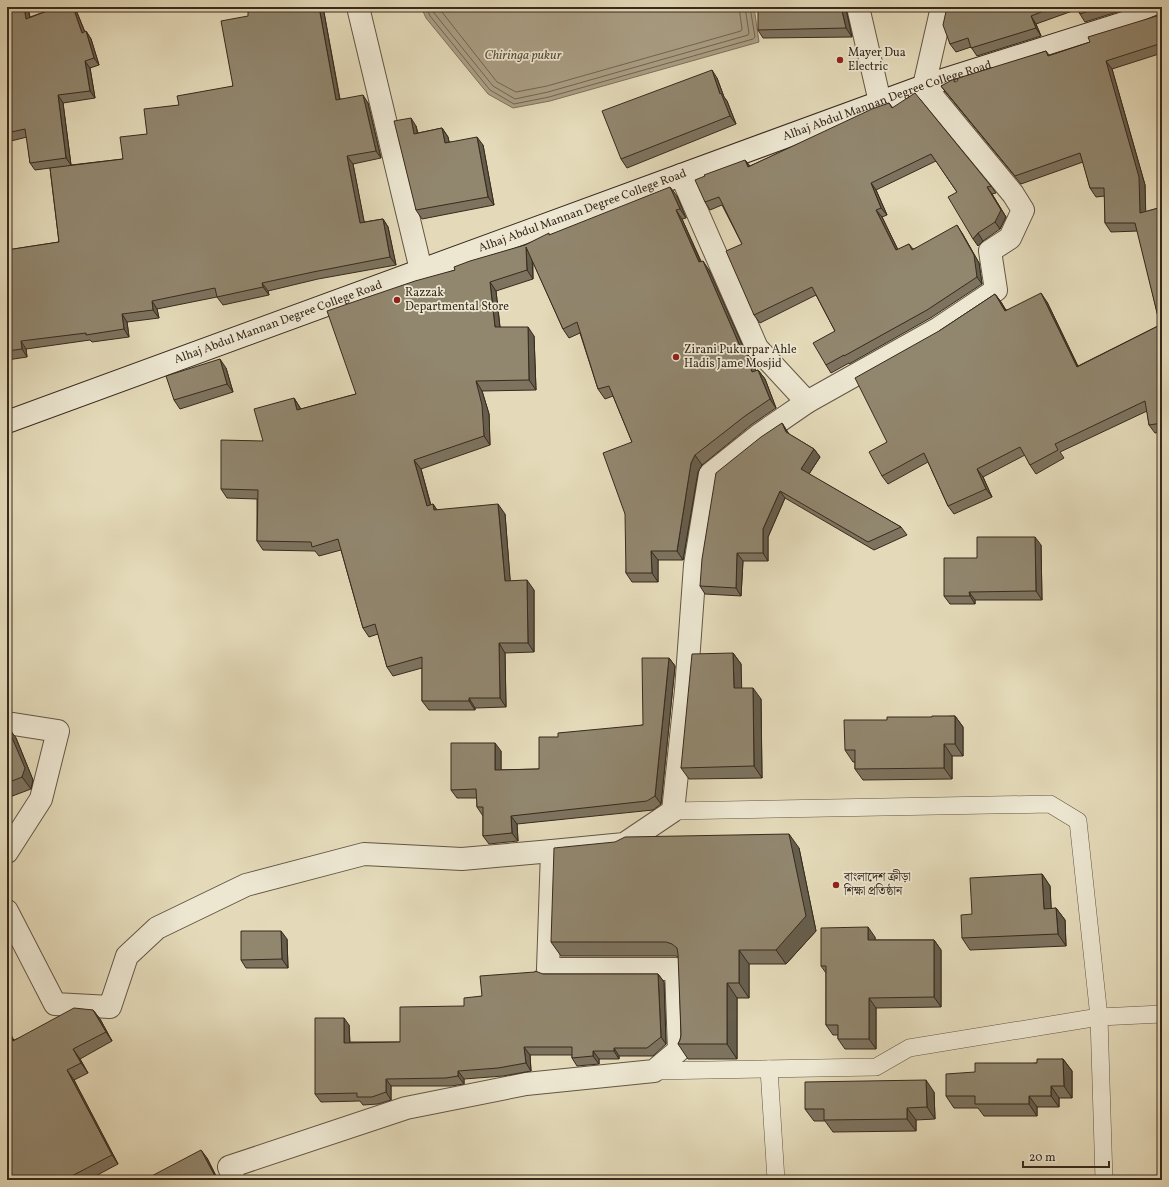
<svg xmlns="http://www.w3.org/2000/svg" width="1169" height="1187" viewBox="0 0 1169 1187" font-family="Vollkorn,'Noto Serif Bengali',serif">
  <rect width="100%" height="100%" fill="#e4dab9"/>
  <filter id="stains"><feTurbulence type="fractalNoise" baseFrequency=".005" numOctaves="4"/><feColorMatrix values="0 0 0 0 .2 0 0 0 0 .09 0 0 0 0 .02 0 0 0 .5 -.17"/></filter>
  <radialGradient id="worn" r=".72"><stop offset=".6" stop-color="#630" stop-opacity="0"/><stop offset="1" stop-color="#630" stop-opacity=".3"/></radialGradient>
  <polygon fill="#aa9e84" stroke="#7c705b" points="421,7 754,7 759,42 550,101 513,108 488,94 426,18"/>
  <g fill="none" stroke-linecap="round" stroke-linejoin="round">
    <g stroke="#716450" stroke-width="1">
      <polyline points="426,7 430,16 490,90 514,104 549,97 753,39 755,37 750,7"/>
      <polyline points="431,7 434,13 493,86 515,99 548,92 748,35 749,33 745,7"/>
      <polyline points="438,7 497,82 516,92 547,86 741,31 742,29 739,7"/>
    </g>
    <g stroke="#635644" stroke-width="18">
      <g id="lane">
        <polyline points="673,811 1050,804 1078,821 1099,1017 1104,1180"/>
        <polyline points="769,1069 776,1180"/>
        <polyline points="654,1071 876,1067 909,1048 1099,1017 1162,1014"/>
      </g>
    </g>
    <g stroke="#635644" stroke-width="24">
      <g id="street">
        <polyline points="358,7 421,270"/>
        <polyline points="858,7 880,102"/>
        <polyline points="681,175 757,348 807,402"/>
        <polyline points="7,723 58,731 41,799 7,852"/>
        <polyline points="7,911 55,1004 110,1007 127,956 157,928 246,885 364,854 462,859 552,851"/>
        <polyline points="234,1180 229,1167 406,1108 526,1084 654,1071 679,1050 676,969 548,969 552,851 624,844 673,811 686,690 695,565 710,474 759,435 807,402 939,328 996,290 990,251 1010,238 1023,210 1013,194 924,86 942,7"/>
      </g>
    </g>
    <g stroke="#382a1d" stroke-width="24">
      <g id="secondary">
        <path id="s1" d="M7,422L924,86L1162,11"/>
      </g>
    </g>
    <use href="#lane" stroke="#ede7d2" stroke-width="17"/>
    <use href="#street" stroke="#ede7d2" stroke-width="22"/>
    <use href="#secondary" stroke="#ede7d2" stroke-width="22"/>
  </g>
  <g fill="#7d735f" stroke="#382a1d">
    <polygon points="7,7 28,7 30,17 58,7 74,7 76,10 85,32 86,31 91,39 99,65 90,68 95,98 63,103 71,165 123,159 147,134 179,105 233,86 248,16 267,8 267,7 323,7 340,99 368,103 381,158 353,164 364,222 383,219 388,227 396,265 318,279 268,291 269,295 223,305 217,297 157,309 159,318 127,322 129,337 92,342 90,340 26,349 27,357 7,360 7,250 59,242 50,168 35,170 30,163 27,137 7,142"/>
    <polygon points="947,7 1133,7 1085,22 1080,14 1078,9 1036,24 1041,36 977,56 971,47 956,52 950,44"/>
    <polygon points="846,9 852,37 763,38 758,30"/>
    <polygon points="1162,13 1162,53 1112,69 1145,185 1145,212 1162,207 1162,432 1155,433 1149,425 1147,411 1060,452 1064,458 1036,474 1030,465 1025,455 983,477 992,497 954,514 948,506 928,462 888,484 882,476 887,442 939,331 995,294 1001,302 1006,310 1047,302 1078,366 1160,325 1138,231 1111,232 1105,223 1105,196 1096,197 1090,188 1083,162 1021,184 947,94 941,86 1046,51 1049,55 1090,42"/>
    <polygon points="717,78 724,97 727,101 736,124 627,168 621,159"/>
    <polygon points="889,103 892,107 991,186 996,193 992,194 1006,217 1000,229 983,241 978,246 957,192 936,161 876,190 887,215 882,217 898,250 909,244 913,249 962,233 979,263 982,284 932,317 849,364 849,363 831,373 826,365 835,331 816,295 760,323 754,315 742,244 722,205 710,210 705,202 745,160 750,166"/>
    <polygon points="416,126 418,133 442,128 448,137 449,142 483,145 494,205 422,219 416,210"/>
    <polygon points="677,196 686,218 682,219 701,261 709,270 744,350 753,362 756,371 758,370 765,379 776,408 751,425 702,465 698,472 683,560 658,560 658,582 632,582 626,573 632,442 613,396 605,399 598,389 580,333 569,338 563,329 533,262 533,279 496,291 500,327 534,336 536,390 482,391 489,414 490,445 421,469 431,505 433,504 437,510 505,514 510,581 534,590 534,652 505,653 506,707 475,708 475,710 429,710 422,701 422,668 393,676 387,667 378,634 369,637 363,628 341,550 319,556 315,551 263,550 257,541 257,499 227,498 221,489 263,441 294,398 301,409 356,394 455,270 525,245 550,235"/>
    <polygon points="226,368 233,392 180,409 174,400"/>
    <polygon points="782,423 789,434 814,449 820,457 809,474 901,527 907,535 874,550 785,498 768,537 768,561 743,561 741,596 705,594 700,586"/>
    <polygon points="1041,545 1042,600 975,600 975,604 950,604 944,596 977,558"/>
    <polygon points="733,653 741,664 741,688 761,699 762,778 689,779 681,768"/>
    <polygon points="669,658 675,666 661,804 653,810 517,824 518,841 489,844 483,836 483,816 477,807 477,798 457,798 451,790 501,751 501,770 539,769 558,737 643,725"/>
    <polygon points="955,716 963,727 963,756 952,756 952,779 863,780 855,769 855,762 853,762 845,750 887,720"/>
    <polygon points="7,726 16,738 33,780 31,789 7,798"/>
    <polygon points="1162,733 1162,797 1158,791"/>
    <polygon points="799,848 816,931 786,964 749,964 749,998 737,998 737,1059 688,1059 678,1044 680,1040 681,1035 679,957 676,956 561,956 551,942"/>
    <polygon points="1042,874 1050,886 1051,909 1056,908 1065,920 1066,946 970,950 962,938 972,914"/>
    <polygon points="875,937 875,940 934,940 941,950 941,1007 876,1008 876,1049 845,1049 838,1039 838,1035 833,1035 826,1025 826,973 821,966"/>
    <polygon points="287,939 288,968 246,968 241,960"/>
    <polygon points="543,974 658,974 664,982 666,1044 653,1056 619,1056 619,1059 599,1059 599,1064 577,1066 572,1058 572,1055 530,1055 531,1071 503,1076 464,1079 464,1084 451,1086 391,1086 391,1100 378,1104 363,1105 360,1101 321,1102 315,1094 349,1025 350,1042 400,1042 482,996"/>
    <polygon points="93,1010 100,1019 112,1041 80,1059 88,1073 74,1080 118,1164 88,1180 7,1180 14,1040"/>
    <polygon points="1063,1059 1072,1071 1072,1098 1059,1098 1059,1107 1037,1107 1037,1116 984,1116 978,1108 954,1108 946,1096 975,1072"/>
    <polygon points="934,1092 935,1119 916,1120 916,1131 833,1132 825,1121 814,1121 805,1109"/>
    <polygon points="207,1158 218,1180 144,1180"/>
  </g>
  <g fill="#665e4d" stroke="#382a1d">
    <polygon points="24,7 28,7 31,26 26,19"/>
    <polygon points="73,7 74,7 76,10 88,40 82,33"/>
    <polygon points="319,7 323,7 341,107 336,100"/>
    <polygon points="841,7 846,7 846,9 852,37 846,28"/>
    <polygon points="1031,16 1036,24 1041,36 1036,28"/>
    <polygon points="86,31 91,39 99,65 94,58"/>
    <polygon points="85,61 90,68 95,98 90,91"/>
    <polygon points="1106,61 1112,69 1145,185 1146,221 1140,213"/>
    <polygon points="712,70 717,78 724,97 727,101 736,124 730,116 720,94"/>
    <polygon points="58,95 63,103 71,165 66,158"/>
    <polygon points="363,95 368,103 381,158 376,151"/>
    <polygon points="411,118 416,126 419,142 414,134"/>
    <polygon points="442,128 448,137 451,151 445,143"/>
    <polygon points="477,137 483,145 494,205 488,197"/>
    <polygon points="347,156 353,164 366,231 360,223"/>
    <polygon points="745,160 751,168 748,167"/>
    <polygon points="871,183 876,190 887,215 881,208"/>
    <polygon points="670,187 677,196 686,218 680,209"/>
    <polygon points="987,187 992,194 1006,217 1000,229 995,222"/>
    <polygon points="676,210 682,219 705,272 699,262"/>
    <polygon points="876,210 882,217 902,258 896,250"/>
    <polygon points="383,219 388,227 396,265 390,257"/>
    <polygon points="957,225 962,233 979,263 982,284 977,277"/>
    <polygon points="978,233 983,241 978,246 973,239"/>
    <polygon points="526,247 532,257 533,279 527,270"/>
    <polygon points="703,261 709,270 746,353 739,344"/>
    <polygon points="490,282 496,291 501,337 495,327"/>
    <polygon points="262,283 268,291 269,295 263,287"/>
    <polygon points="1041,293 1047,302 1082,375 1077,367"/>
    <polygon points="995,294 1001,302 1011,319 1005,311"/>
    <polygon points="152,301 157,309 159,318 153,310"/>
    <polygon points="122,314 127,322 129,337 124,329"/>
    <polygon points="528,327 534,336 536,390 529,380"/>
    <polygon points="21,341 26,349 27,357 22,349"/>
    <polygon points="746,352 753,362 759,381 752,372"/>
    <polygon points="220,359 226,368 233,392 227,384"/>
    <polygon points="758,370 765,379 776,408 770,399"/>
    <polygon points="476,381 482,391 489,414 490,445 484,436"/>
    <polygon points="294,398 300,408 303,419 297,410"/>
    <polygon points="782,423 787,431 792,440 786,432"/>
    <polygon points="814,449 820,457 807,477 801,469"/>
    <polygon points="695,455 702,465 698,472 683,560 677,551 691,463"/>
    <polygon points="414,460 421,469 433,515 427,506"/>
    <polygon points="977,469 983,477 992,497 986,489"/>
    <polygon points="780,491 785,498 768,537 768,561 763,553 763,529"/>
    <polygon points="433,504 439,513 434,510"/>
    <polygon points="498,504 505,514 511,590 505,581"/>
    <polygon points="1035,537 1041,545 1042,600 1036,591"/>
    <polygon points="651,551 658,560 658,582 652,573"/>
    <polygon points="737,553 743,561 741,596 736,588"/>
    <polygon points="527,580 534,590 534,652 528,643"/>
    <polygon points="969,592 975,600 975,604 970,596"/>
    <polygon points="499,643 505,653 506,707 500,698"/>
    <polygon points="733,653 741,664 742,699 734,688"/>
    <polygon points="669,658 675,666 661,804 655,796"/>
    <polygon points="753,688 761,699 762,778 754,766"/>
    <polygon points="469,698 475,708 475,710 469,701"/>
    <polygon points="955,716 963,727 963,756 955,744"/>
    <polygon points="7,726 16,738 33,780 31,789 22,777"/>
    <polygon points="495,743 501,751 501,778 495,770"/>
    <polygon points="944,744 952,756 952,779 944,768"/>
    <polygon points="511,816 517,824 518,841 512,833"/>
    <polygon points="789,834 799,848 816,931 786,964 776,950"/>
    <polygon points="1042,874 1050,886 1052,921 1044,909"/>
    <polygon points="1056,908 1065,920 1066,946 1058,934"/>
    <polygon points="868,927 875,937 875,950 868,940"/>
    <polygon points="281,931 287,939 288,968 282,959"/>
    <polygon points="934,940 941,950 941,1007 934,997"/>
    <polygon points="739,950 749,964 749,998 739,983"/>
    <polygon points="658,974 664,982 666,1044 661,1037"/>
    <polygon points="727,983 737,998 737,1059 727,1044"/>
    <polygon points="869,998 876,1008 876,1049 869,1039"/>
    <polygon points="93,1010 100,1019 112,1041 106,1032"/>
    <polygon points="344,1018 349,1025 350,1050 344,1043"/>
    <polygon points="7,1027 19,1050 13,1041 7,1030"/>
    <polygon points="524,1047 530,1055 531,1071 526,1063"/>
    <polygon points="614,1048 619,1056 619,1059 614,1051"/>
    <polygon points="73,1049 80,1059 88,1073 81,1063"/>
    <polygon points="593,1051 599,1059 599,1064 593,1056"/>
    <polygon points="1063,1059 1072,1071 1072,1098 1064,1086"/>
    <polygon points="67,1070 74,1080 118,1164 112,1155"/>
    <polygon points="458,1071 464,1079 464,1084 458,1076"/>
    <polygon points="386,1079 391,1086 391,1100 386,1092"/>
    <polygon points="926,1080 934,1092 935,1119 927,1107"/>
    <polygon points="1051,1086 1059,1098 1059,1107 1051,1096"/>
    <polygon points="1029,1096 1037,1107 1037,1116 1029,1104"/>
    <polygon points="907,1108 916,1120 916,1131 907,1119"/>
    <polygon points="201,1150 207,1158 218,1180 217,1180 216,1178"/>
  </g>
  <g fill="#91866e" stroke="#382a1d">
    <polygon points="7,7 24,7 26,19 58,7 73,7 82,33 86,31 94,58 85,61 90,91 58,95 66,158 30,163 25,129 7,133"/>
    <polygon points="267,7 319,7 336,100 363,95 376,151 347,156 360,223 383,219 390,257 313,272 262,283 263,287 217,297 215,288 152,301 153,310 122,314 124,329 86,335 86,333 21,341 22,349 7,351 7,250 59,242 50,168 123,159 120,137 147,134 144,109 179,105 177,96 233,86 221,21 248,16 248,12 267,8"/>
    <polygon points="758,7 841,7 846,28 758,30"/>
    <polygon points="947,7 1054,7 1031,16 1036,28 971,48 968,38 950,44 943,25"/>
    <polygon points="1077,7 1101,7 1080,14"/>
    <polygon points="1162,13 1162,43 1106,61 1139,177 1140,213 1162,207 1162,423 1149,425 1145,401 1055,444 1058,450 1030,465 1020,447 977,469 986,489 948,506 924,453 882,476 869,452 887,442 855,378 939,331 995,294 1005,311 1041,293 1077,367 1160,325 1135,223 1105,223 1104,188 1090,188 1080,153 1015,176 941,86 952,80 1046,51 1048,56 1090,42 1088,37 1160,15"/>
    <polygon points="712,70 720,94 721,93 730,116 621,159 602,111"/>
    <polygon points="915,93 991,186 987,187 1001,210 995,222 978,233 973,239 948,197 957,192 931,154 871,183 881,208 876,210 896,250 909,244 912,250 957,225 974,255 977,277 927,310 844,356 844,355 826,365 813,343 835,331 812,287 754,315 726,251 742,244 719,197 705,202 695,180 705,176 704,175 745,160 748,167 872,109 889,103 892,108"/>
    <polygon points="411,118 414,134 442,128 445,143 477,137 488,197 416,210 394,121"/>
    <polygon points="670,187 680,209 676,210 699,262 703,261 739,344 746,352 752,372 758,370 770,399 745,416 695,455 691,463 677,551 651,551 652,573 626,573 625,514 603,453 632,442 609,386 598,389 577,322 563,329 526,247 527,270 490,282 495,327 528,327 529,380 476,381 482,405 484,436 414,460 427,506 433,504 434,510 498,504 505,581 527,580 528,643 499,643 500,698 469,698 469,701 422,701 422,657 387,667 375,624 363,628 338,539 312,547 311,542 257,541 258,490 221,489 221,440 263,441 254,409 294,398 297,410 356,394 327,311 415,281 455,270 454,267 470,261 525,245 549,233 549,235"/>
    <polygon points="220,359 227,384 174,400 166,376"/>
    <polygon points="782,423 786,432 814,449 801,469 901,527 868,542 780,491 763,529 763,553 737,553 736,588 700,586 702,559 716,473 761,437"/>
    <polygon points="977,537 1035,537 1036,591 969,592 970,596 944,596 944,558 977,558"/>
    <polygon points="733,653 734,688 753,688 754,766 681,768 692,654"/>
    <polygon points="642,658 669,658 655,796 647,801 511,816 512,833 483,836 483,807 477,807 476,789 451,790 451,743 495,743 495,770 539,769 539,737 558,737 558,733 643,725"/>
    <polygon points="932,716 955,716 955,744 944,744 944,768 855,769 855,750 845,750 844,720 887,720 887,717 932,717"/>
    <polygon points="7,726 25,768 22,777 7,783"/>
    <polygon points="1158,733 1162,733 1162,788 1158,791"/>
    <polygon points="789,834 806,916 776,950 739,950 739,983 727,983 727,1044 678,1044 680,1040 681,1035 678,954 677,948 672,944 666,942 551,942 554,848 615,842 625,837"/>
    <polygon points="1042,874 1044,909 1056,908 1058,934 962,938 961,915 972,914 970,878"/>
    <polygon points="868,927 868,940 934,940 934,997 869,998 869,1039 838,1039 838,1025 826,1025 826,966 821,966 821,928"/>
    <polygon points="241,931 281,931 282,959 241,960"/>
    <polygon points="535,971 543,974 658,974 661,1037 647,1048 614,1048 614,1051 593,1051 593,1056 572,1058 572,1047 524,1047 526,1063 498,1068 458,1071 458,1076 446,1078 386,1079 386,1092 372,1097 357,1097 357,1093 315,1094 315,1018 344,1018 344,1043 400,1042 400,1007 464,1006 464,998 482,996 480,976 535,972"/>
    <polygon points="74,1008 93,1010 106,1032 73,1049 81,1063 67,1070 112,1155 64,1180 7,1180 7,1030 13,1041"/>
    <polygon points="1037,1059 1063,1059 1064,1086 1051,1086 1051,1096 1029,1096 1029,1104 975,1104 975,1096 946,1096 946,1074 975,1072 975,1063 1037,1063"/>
    <polygon points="926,1080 927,1107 907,1108 907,1119 824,1120 824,1109 805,1109 805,1082"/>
    <polygon points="201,1150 216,1178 211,1180 144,1180"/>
  </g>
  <g fill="#8f2418" stroke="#ede7d2" stroke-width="1.5">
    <circle cx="840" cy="60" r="4"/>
    <circle cx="397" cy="300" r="4"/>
    <circle cx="676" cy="357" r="4"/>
    <circle cx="836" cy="885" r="4"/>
  </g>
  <g text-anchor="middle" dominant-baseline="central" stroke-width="3.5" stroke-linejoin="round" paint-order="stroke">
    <g font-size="12" fill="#382a1d" stroke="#ede7d2" text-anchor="start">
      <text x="848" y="53">Mayer Dua<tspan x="848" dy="14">Electric</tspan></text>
      <text x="405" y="293">Razzak<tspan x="405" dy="14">Departmental Store</tspan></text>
      <text x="684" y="350">Zirani Pukurpar Ahle<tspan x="684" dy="14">Hadis Jame Mosjid</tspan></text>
      <text x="844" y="878">বাংলাদেশ ক্রীড়া<tspan x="844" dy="14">শিক্ষা প্রতিষ্ঠান</tspan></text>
    </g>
    <g font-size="12" fill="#382a1d" stroke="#ede7d2">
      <text stroke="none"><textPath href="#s1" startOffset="937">Alhaj Abdul Mannan Degree College Road</textPath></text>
      <text stroke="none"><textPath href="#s1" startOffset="613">Alhaj Abdul Mannan Degree College Road</textPath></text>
      <text stroke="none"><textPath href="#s1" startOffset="289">Alhaj Abdul Mannan Degree College Road</textPath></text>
    </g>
    <g font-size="13" font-style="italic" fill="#5a4d3c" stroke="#ede7d2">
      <text x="523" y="56">Chiringa pukur</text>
    </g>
  </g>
  <rect width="1169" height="1187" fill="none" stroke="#e4dab9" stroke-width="24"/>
  <rect x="8" y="8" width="1153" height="1171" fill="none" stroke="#382a1d" stroke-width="2"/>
  <rect x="12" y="12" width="1145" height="1163" fill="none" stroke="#382a1d"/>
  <path d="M1023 1161v6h86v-6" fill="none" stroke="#382a1d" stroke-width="2"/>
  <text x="1029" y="1161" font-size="12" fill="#382a1d" stroke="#ede7d2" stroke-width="3" paint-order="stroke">20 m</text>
  <rect width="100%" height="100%" filter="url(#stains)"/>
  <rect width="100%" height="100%" fill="url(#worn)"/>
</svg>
